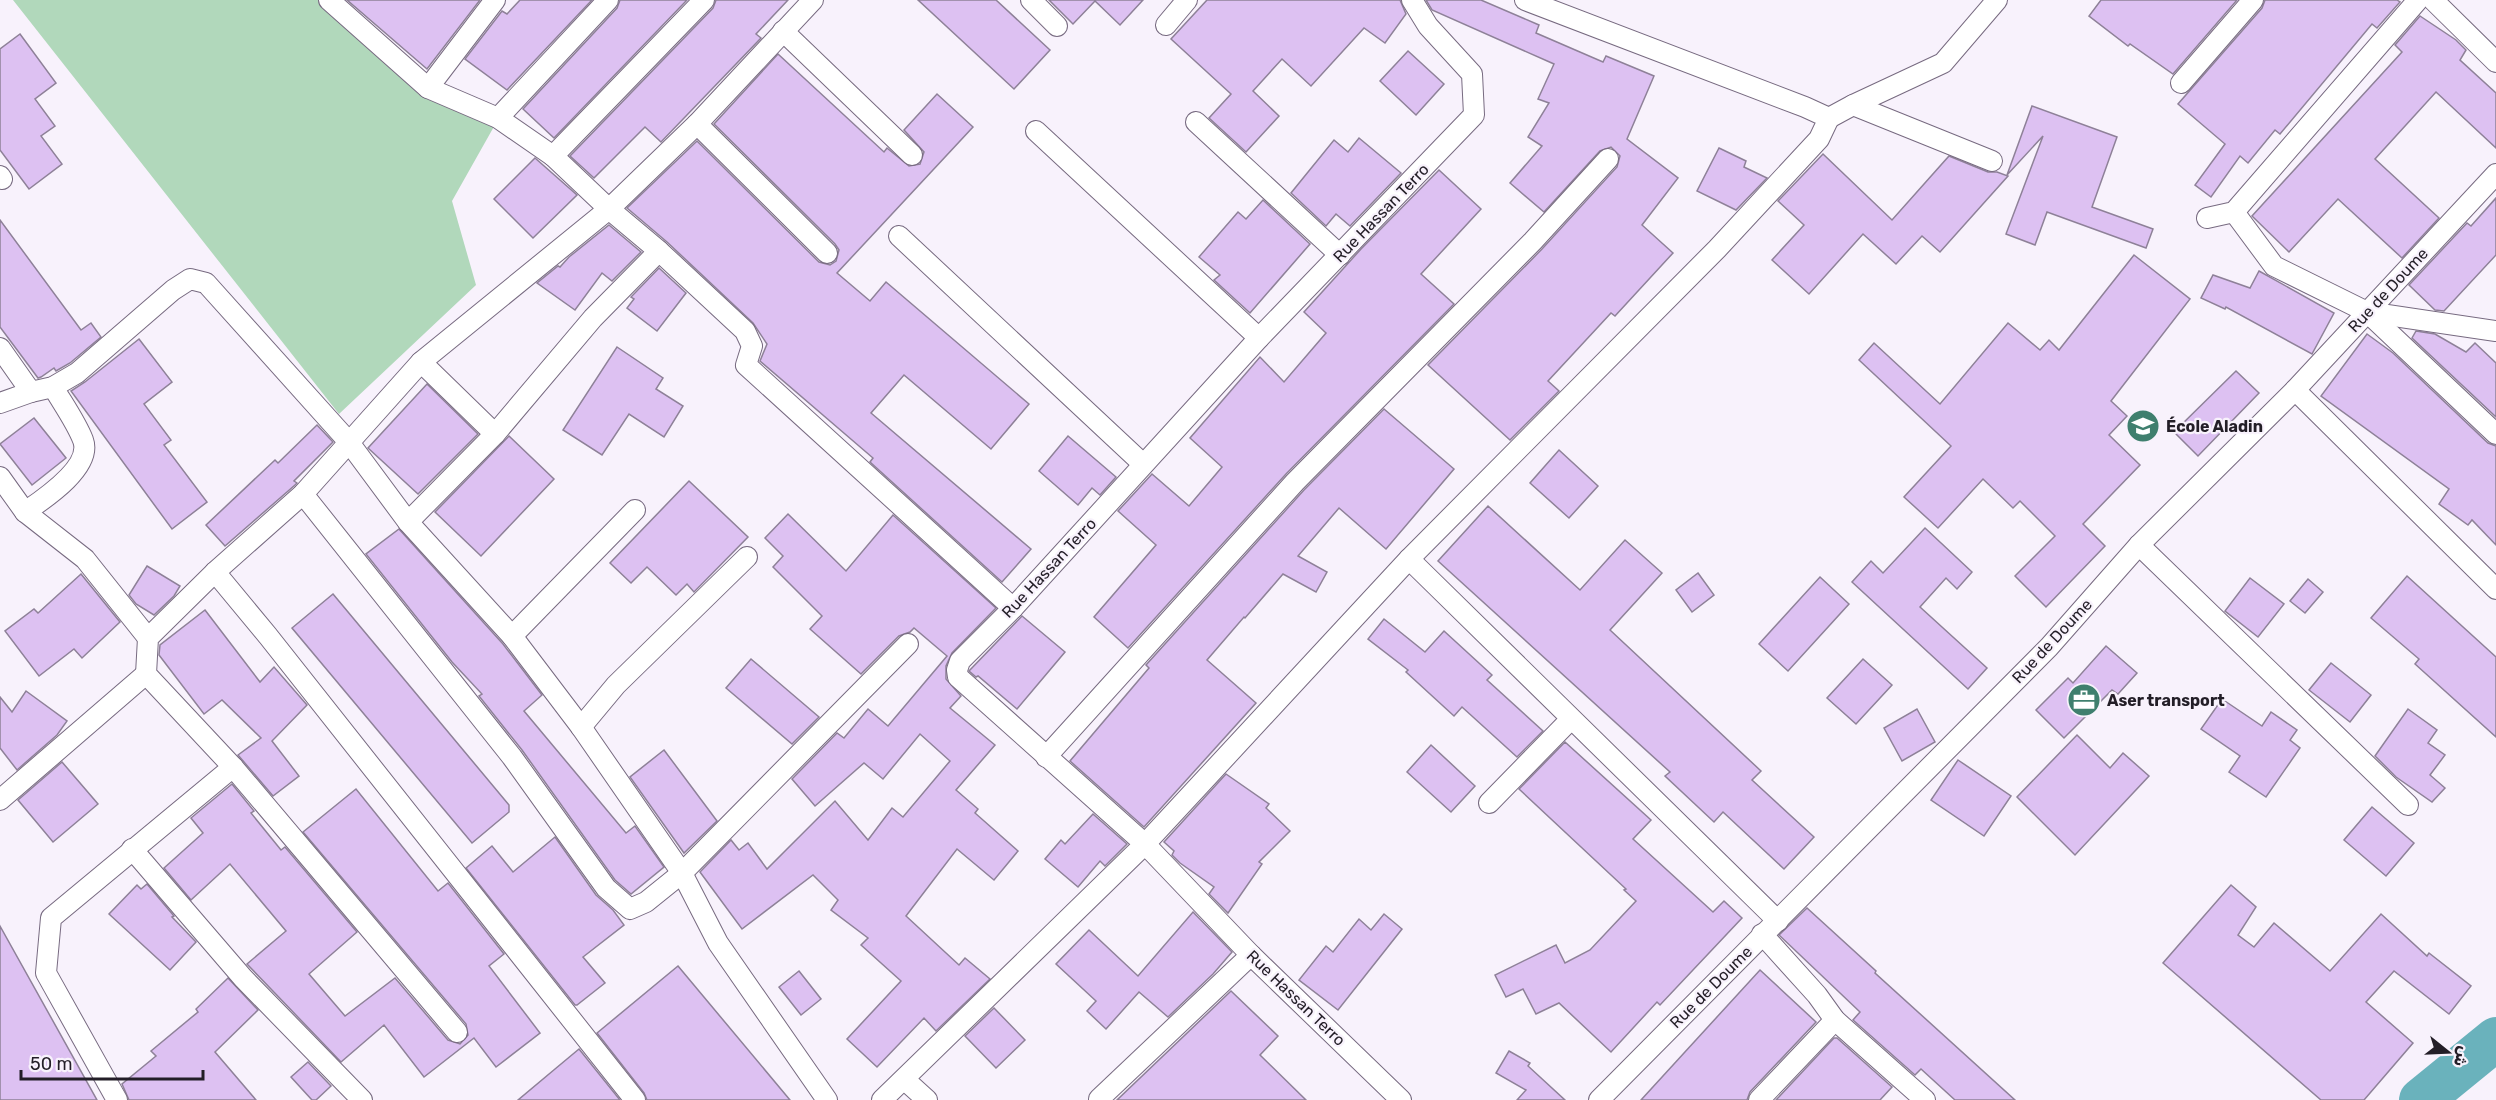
<svg xmlns="http://www.w3.org/2000/svg" width="2496" height="1100" viewBox="0 0 2496 1100" font-family="Rubik,Vazirmatn,sans-serif">
  <rect width="100%" height="100%" fill="#f8f2fc"/>
  <polygon fill="#b1d8bb" points="13,0 341,0 407,59 496,123 452,201 476,285 339,414"/>
  <g fill="none" stroke-linecap="round" stroke-linejoin="round">
    <polyline stroke="#6ab2bc" stroke-width="44" points="2421,1100 2496,1039"/>
  </g>
  <g fill="#ddc1f2" stroke="#8e8198" stroke-width="1.5">
    <polygon points="347,0 480,0 427,69"/>
    <polygon points="520,0 592,0 507,90 465,59 502,11 507,14"/>
    <polygon points="620,0 687,0 554,138 523,109 617,8"/>
    <polygon points="716,0 788,0 756,34 761,38 661,142 645,127 594,178 570,156 713,8"/>
    <polygon points="918,0 996,0 1050,50 1014,89"/>
    <polygon points="1049,0 1143,0 1120,25 1095,1 1073,24"/>
    <polygon points="1207,0 1400,0 1406,14 1385,43 1364,28 1311,86 1282,59 1253,91 1279,116 1246,152 1209,118 1231,94 1171,39"/>
    <polygon points="1426,0 1481,0 1539,25 1536,33 1603,62 1606,56 1654,76 1627,139 1678,178 1642,225 1673,253 1615,316 1611,313 1548,381 1559,391 1510,440 1428,365 1542,249 1617,167 1620,156 1611,147 1600,151 1544,212 1510,183 1542,146 1528,137 1549,103 1538,99 1554,64 1432,10"/>
    <polygon points="2101,0 2237,0 2173,74 2130,44 2128,46 2089,16"/>
    <polygon points="2265,0 2397,0 2400,2 2377,28 2372,24 2280,134 2275,130 2248,163 2240,156 2211,197 2195,185 2225,144 2178,104 2262,8"/>
    <polygon points="2420,16 2456,40 2466,50 2460,60 2496,93 2496,148 2436,92 2375,159 2439,218 2402,258 2338,199 2289,252 2252,216 2402,52 2395,45"/>
    <polygon points="20,34 56,83 35,99 55,126 41,136 62,164 29,189 0,150 0,49"/>
    <polygon points="1408,51 1444,84 1416,115 1380,81"/>
    <polygon points="778,54 884,152 887,148 909,166 920,164 924,152 904,130 937,94 973,127 837,273 870,301 886,282 1029,404 991,449 904,375 871,413 1031,549 1002,582 870,462 873,458 760,361 767,344 753,323 667,242 627,208 697,141 819,262 830,265 836,261 839,250 835,244 714,124"/>
    <polygon points="2032,106 2117,137 2092,207 2153,229 2146,248 2047,212 2035,245 2006,234 2043,136 2007,175"/>
    <polygon points="1359,138 1401,173 1350,226 1336,214 1326,226 1291,193 1334,140 1348,152"/>
    <polygon points="1719,148 1746,161 1744,167 1767,178 1736,210 1697,191"/>
    <polygon points="1823,154 1892,220 1949,156 1988,172 1997,172 2008,176 1940,252 1922,236 1896,264 1863,234 1809,294 1772,260 1804,225 1778,201"/>
    <polygon points="535,158 577,195 533,238 494,199"/>
    <polygon points="1439,170 1481,209 1421,274 1454,304 1286,474 1128,648 1094,617 1156,545 1118,511 1152,474 1189,506 1222,467 1190,438 1260,357 1284,382 1326,333 1304,312 1361,249"/>
    <polygon points="2496,198 2496,255 2444,311 2435,310 2409,285 2467,223 2471,226"/>
    <polygon points="1263,200 1310,244 1250,313 1214,280 1220,275 1199,257 1238,212 1246,219"/>
    <polygon points="0,220 81,330 91,323 101,337 70,363 56,371 54,368 41,377 38,378 0,327"/>
    <polygon points="609,225 641,252 612,281 602,273 575,310 537,283 558,266 560,267 569,257"/>
    <polygon points="2134,255 2190,299 2111,401 2127,416 2109,435 2140,465 2083,524 2105,546 2046,607 2015,576 2055,536 2020,501 2013,508 1983,479 1938,528 1904,497 1951,446 1859,360 1874,343 1940,404 2008,323 2040,350 2049,340 2059,350"/>
    <polygon points="659,268 686,293 657,331 627,308 634,299 631,297"/>
    <polygon points="2259,271 2334,313 2312,354 2226,307 2225,309 2201,298 2213,275 2250,288"/>
    <polygon points="2416,331 2435,334 2466,352 2475,343 2496,363 2496,417 2412,338"/>
    <polygon points="2367,334 2393,353 2488,443 2496,446 2496,545 2472,520 2468,525 2439,504 2449,489 2321,396"/>
    <polygon points="139,339 172,382 144,404 171,440 164,445 207,502 172,529 71,391 85,382"/>
    <polygon points="617,347 663,378 656,389 683,406 664,437 629,414 602,455 563,430"/>
    <polygon points="2236,371 2259,393 2198,456 2174,432"/>
    <polygon points="427,384 478,434 418,494 368,448"/>
    <polygon points="1384,409 1454,469 1386,549 1339,508 1298,556 1327,572 1316,592 1283,574 1245,618 1244,617 1207,660 1256,703 1144,827 1070,761 1149,668 1146,665 1304,490"/>
    <polygon points="34,418 66,458 32,485 0,444"/>
    <polygon points="317,425 333,442 294,481 297,483 295,485 225,546 206,525 275,460 278,463"/>
    <polygon points="509,436 554,479 481,556 435,512"/>
    <polygon points="1068,436 1116,477 1100,495 1092,488 1078,505 1039,471"/>
    <polygon points="1559,450 1598,486 1569,518 1530,483"/>
    <polygon points="689,481 748,537 694,592 687,584 676,595 647,567 631,583 610,563"/>
    <polygon points="1488,506 1580,590 1625,540 1662,573 1610,630 1761,771 1752,780 1814,837 1784,869 1723,812 1714,822 1665,776 1670,772 1438,561"/>
    <polygon points="788,514 846,571 893,515 996,608 952,653 946,666 946,679 961,696 950,708 995,745 956,790 978,809 975,813 1018,851 994,880 957,849 906,916 959,965 965,958 990,979 936,1031 924,1018 877,1067 847,1039 901,981 861,945 868,938 831,910 838,900 813,875 742,929 700,872 731,840 739,850 748,843 767,869 835,801 868,840 892,808 903,817 950,761 920,734 883,779 864,763 815,806 792,779 837,733 844,738 868,709 888,726 947,656 914,628 910,632 899,636 861,674 810,629 822,616 773,567 783,556 765,538"/>
    <polygon points="1925,528 1972,572 1957,589 1946,578 1920,607 1987,668 1968,689 1852,582 1871,561 1883,573"/>
    <polygon points="399,529 503,644 542,695 524,711 626,833 635,826 664,867 631,894 615,880 522,750 479,696 482,694 452,662 366,554"/>
    <polygon points="147,566 180,586 174,596 154,615 136,604 129,595"/>
    <polygon points="1698,573 1714,595 1692,612 1676,590"/>
    <polygon points="81,574 120,622 82,658 74,649 39,676 5,631 34,609 38,613"/>
    <polygon points="2407,576 2496,657 2496,737 2415,664 2419,659 2371,618"/>
    <polygon points="1820,577 1849,604 1788,671 1759,644"/>
    <polygon points="2250,578 2284,604 2258,637 2225,611"/>
    <polygon points="2308,579 2323,592 2305,613 2290,601"/>
    <polygon points="333,594 509,805 509,812 472,843 292,628"/>
    <polygon points="205,610 260,682 274,667 307,705 272,741 299,776 273,796 238,755 261,738 222,700 204,714 159,655 160,645"/>
    <polygon points="1022,616 1065,652 1017,709 978,676 976,677 969,671"/>
    <polygon points="1384,619 1425,652 1444,631 1492,675 1487,680 1543,731 1517,757 1462,707 1454,716 1406,672 1408,670 1368,639"/>
    <polygon points="2106,646 2137,673 2118,694 2112,690 2064,738 2036,710 2068,678 2073,683"/>
    <polygon points="751,659 819,717 792,744 726,688"/>
    <polygon points="1863,659 1892,685 1856,724 1827,698"/>
    <polygon points="2331,663 2371,695 2350,722 2309,690"/>
    <polygon points="26,691 67,721 57,735 17,770 0,748 0,697 12,712"/>
    <polygon points="2222,699 2262,726 2271,712 2297,730 2290,740 2300,748 2266,797 2229,772 2240,756 2201,729"/>
    <polygon points="1917,709 1935,742 1902,761 1884,728"/>
    <polygon points="2408,709 2437,730 2428,743 2445,755 2430,775 2445,788 2432,802 2396,777 2375,756"/>
    <polygon points="2077,735 2110,768 2123,753 2149,776 2075,855 2017,797"/>
    <polygon points="1565,742 1651,820 1633,839 1713,912 1724,901 1742,918 1660,1005 1657,1002 1611,1052 1559,1003 1536,1014 1523,989 1506,997 1495,975 1556,945 1565,963 1590,950 1636,901 1624,890 1626,889 1519,789"/>
    <polygon points="1431,745 1475,786 1451,812 1407,772"/>
    <polygon points="664,750 717,821 684,853 630,777"/>
    <polygon points="1958,760 2011,796 1984,836 1931,800"/>
    <polygon points="62,762 98,804 53,842 18,800"/>
    <polygon points="1226,774 1269,804 1266,808 1290,831 1259,862 1262,864 1228,913 1209,894 1214,887 1180,863 1172,855 1174,851 1164,842"/>
    <polygon points="232,784 254,811 251,813 281,850 285,847 357,932 309,974 345,1016 395,978 448,1040 460,1044 468,1035 466,1024 303,832 356,789 438,891 448,883 504,954 489,966 540,1033 496,1067 474,1038 424,1077 384,1025 341,1062 247,964 286,931 230,864 191,900 164,868 203,833 191,818"/>
    <polygon points="2372,807 2414,843 2386,876 2344,840"/>
    <polygon points="1093,814 1127,844 1105,866 1100,861 1078,887 1045,859 1061,840 1065,844"/>
    <polygon points="555,837 596,895 613,910 624,925 583,957 605,983 577,1005 575,1005 466,868 492,846 513,872"/>
    <polygon points="147,884 174,916 172,917 196,942 170,970 109,914 137,885 141,889"/>
    <polygon points="2231,885 2256,907 2238,935 2254,947 2274,923 2330,971 2381,914 2427,956 2429,953 2471,986 2449,1014 2394,971 2366,1002 2413,1043 2364,1100 2321,1100 2163,963"/>
    <polygon points="1807,908 1876,971 1875,973 2015,1100 1955,1100 1921,1069 1915,1075 1853,1020 1860,1012 1779,935"/>
    <polygon points="1193,912 1232,952 1213,974 1168,1017 1139,992 1106,1029 1087,1011 1096,1001 1056,964 1089,930 1138,976"/>
    <polygon points="1384,914 1402,929 1338,1010 1299,980 1326,946 1333,952 1359,919 1371,930"/>
    <polygon points="0,926 97,1100 0,1100"/>
    <polygon points="678,966 790,1100 647,1100 644,1093 597,1033"/>
    <polygon points="1760,970 1816,1022 1750,1092 1747,1100 1641,1100"/>
    <polygon points="799,971 821,999 801,1015 779,987"/>
    <polygon points="228,978 258,1010 215,1052 256,1100 129,1100 122,1084 156,1056 151,1051 198,1012 196,1009"/>
    <polygon points="1231,991 1278,1036 1260,1055 1306,1100 1117,1100"/>
    <polygon points="994,1008 1025,1040 996,1068 965,1036"/>
    <polygon points="1834,1038 1837,1038 1892,1087 1880,1100 1776,1100"/>
    <polygon points="579,1049 620,1100 518,1100 555,1069"/>
    <polygon points="1509,1051 1530,1063 1528,1066 1565,1100 1517,1100 1526,1090 1496,1073"/>
    <polygon points="308,1062 331,1086 316,1100 312,1100 291,1077"/>
  </g>
  <g fill="none" stroke-linecap="round" stroke-linejoin="round">
    <g stroke="#776a80" stroke-width="22">
      <g id="minor">
        <polyline points="329,0 428,88 498,118 553,156"/>
        <polyline points="813,0 697,124 609,209 659,251 745,331 752,346 746,365 1013,608"/>
        <polyline points="1031,0 1057,26"/>
        <polyline points="2433,0 2496,62"/>
        <polyline points="1166,25 1187,0"/>
        <polyline points="783,31 912,155"/>
        <polyline points="2181,83 2253,0"/>
        <polyline points="428,88 495,0"/>
        <polyline points="1853,105 1992,161"/>
        <polyline points="498,118 608,0"/>
        <polyline points="1829,118 1853,105 1943,63 1997,0"/>
        <polyline points="1196,122 1340,255"/>
        <polyline points="697,124 827,253"/>
        <polyline points="1036,131 1259,338"/>
        <polyline points="0,176 2,179"/>
        <polyline points="2234,212 2274,266 2367,312 2496,434"/>
        <polyline points="2207,218 2234,212 2418,0"/>
        <polyline points="899,236 1143,464"/>
        <polyline points="2367,312 2496,331"/>
        <polyline points="0,348 31,392 53,387 77,373 173,290 190,279 206,283 348,441 408,522 512,636 581,727 682,873 718,943 827,1100"/>
        <polyline points="2295,390 2496,589"/>
        <polyline points="0,403 31,392"/>
        <polyline points="495,434 421,362 609,209 553,156 704,0"/>
        <polyline points="0,477 25,512 85,559 148,638"/>
        <polyline points="303,494 512,757 606,888 630,909 646,902 682,873 908,644"/>
        <path d="M25,512C44,499 93,467 83,440C76,422 63,404 53,387"/>
        <polyline points="408,522 495,434 593,318 659,251"/>
        <polyline points="2139,545 2408,805"/>
        <polyline points="1409,559 1778,921"/>
        <polyline points="215,572 268,636 635,1100"/>
        <polyline points="512,636 635,510"/>
        <polyline points="581,727 616,685 747,557"/>
        <polyline points="1046,757 1295,482 1533,241 1608,159"/>
        <polyline points="233,767 457,1032"/>
        <polyline points="0,800 146,674"/>
        <polyline points="1489,803 1571,719"/>
        <polyline points="132,849 243,978 362,1100"/>
        <polyline points="1762,934 1817,995 1835,1020 1925,1100"/>
        <polyline points="905,1080 927,1100"/>
        <polyline points="1099,1099 1251,955"/>
        <polyline points="117,1100 46,973 51,918 233,767 146,674 148,638 215,572 303,494 421,362"/>
        <polyline points="882,1100 1145,844 1409,559 1717,249 1819,139 1829,118 1805,107 1525,0"/>
        <polyline points="1401,1100 1251,955 1145,844 958,677 957,670 960,661 1013,608 1259,338 1474,115 1472,74 1428,26 1412,0"/>
        <polyline points="1599,1100 2049,647 2139,545 2295,390 2496,174"/>
        <polyline points="1759,1100 1835,1020"/>
      </g>
    </g>
    <use href="#minor" stroke="#fff" stroke-width="20"/>
  </g>
  <defs>
    <g id="university-disc" transform="scale(1.725)"><circle r="9.5" fill="#3f7f6e" stroke="#f8f2fc"/><path d="M0-5L7-2L0 1L-7-2ZM-4 1L0 2.5L4 1V4Q0 6-4 4Z" fill="#fff"/></g>
    <g id="office-disc" transform="scale(1.725)"><circle r="9.5" fill="#3f7f6e" stroke="#f8f2fc"/><path d="M-6-3h4V-5.5h4V-3h4V5H-6ZM-1-4.5V-3h2v-1.5ZM-6 0V1H6V0Z" fill="#fff"/></g>
  </defs>
  <g fill-rule="evenodd">
    <use href="#university-disc" x="2143" y="426"/>
    <use href="#office-disc" x="2084" y="700"/>
  </g>
  <g text-anchor="middle" dominant-baseline="central" stroke-width="4.5" stroke-linejoin="round" paint-order="stroke">
    <g font-size="16" fill="#231e27" stroke="#f8f2fc">
      <text transform="translate(1381 213) rotate(-46)">Rue Hassan Terro</text>
      <text transform="translate(2388 290) rotate(-47)">Rue de Doume</text>
      <text transform="translate(1049 568) rotate(-47)">Rue Hassan Terro</text>
      <text transform="translate(2052 641) rotate(-47)">Rue de Doume</text>
      <text transform="translate(1711 987) rotate(-45)">Rue de Doume</text>
      <text transform="translate(1296 998) rotate(44)">Rue Hassan Terro</text>
    </g>
    <g font-size="16" font-weight="bold" fill="#231e27" stroke="#f8f2fc" text-anchor="start">
      <text x="2166" y="426">École Aladin</text>
      <text x="2107" y="700">Aser transport</text>
    </g>
  </g>
  <g transform="translate(2448 1052) rotate(108)" stroke="#f8f2fc" stroke-width="4.5" paint-order="stroke">
  <path d="M0-4.5L10 22L0 15L-10 22Z" fill="#231e27"/>
  <text y="-9" font-size="16" font-weight="bold" text-anchor="middle" fill="#231e27">ش</text>
  </g>
  <path d="M21 1070v9h182v-9" fill="none" stroke="#231e27" stroke-width="3"/>
  <text x="30" y="1070" font-size="18" fill="#231e27" stroke="#f8f2fc" stroke-width="4.5" paint-order="stroke">50 m</text>
</svg>
